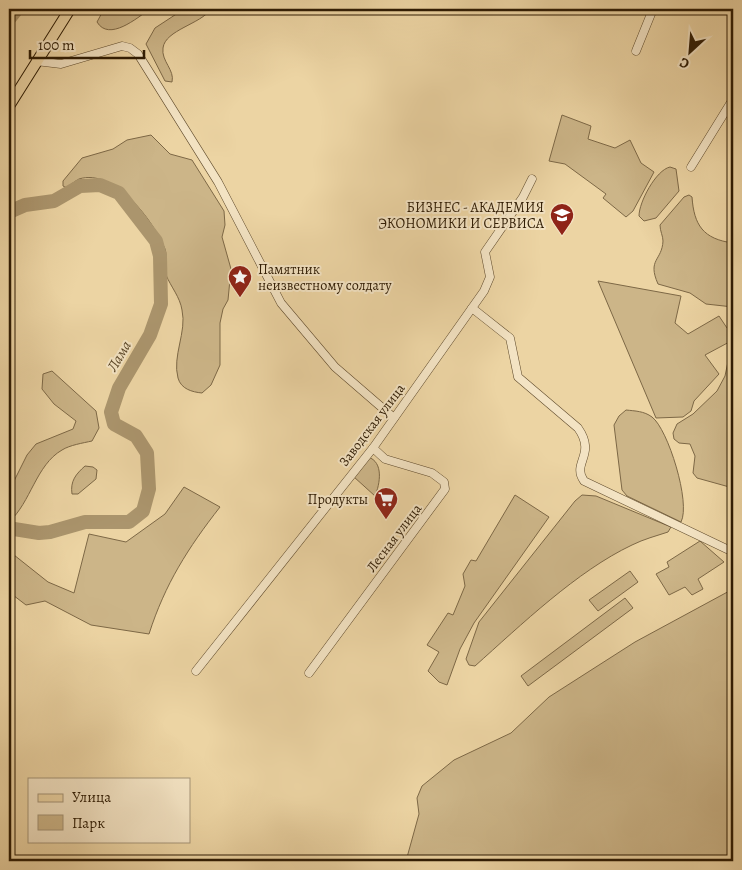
<svg xmlns="http://www.w3.org/2000/svg" width="742" height="870" viewBox="0 0 742 870" font-family="Alegreya,serif">
  <rect width="100%" height="100%" fill="#ecd4a3"/>
  <filter id="stains"><feTurbulence type="fractalNoise" baseFrequency=".004" numOctaves="4"/><feColorMatrix values="0 0 0 0 .2 0 0 0 0 .09 0 0 0 0 .02 0 0 0 .5 -.17"/></filter>
  <radialGradient id="worn" r=".72"><stop offset=".6" stop-color="#630" stop-opacity="0"/><stop offset="1" stop-color="#630" stop-opacity=".3"/></radialGradient>
  <g fill="#ccb588" stroke="#7d6846">
    <path d="M104,9H150C137,18 109,42 97,22Z"/>
    <path d="M184,9H211C201,24 165,30 163,48C161,61 175,70 172,82L165,81L146,44L155,28Z"/>
    <polygon points="562,115 591,126 588,139 615,148 630,140 641,163 654,172 633,211 626,217 603,198 606,194 565,164 549,161"/>
    <path d="M151,135L170,154L192,160L224,211L225,225L222,237L231,269L228,300L223,309L220,323V365L211,385L202,393C192,392 181,389 178,378C172,356 187,332 182,310C180,297 171,287 166,275C163,267 168,257 165,249C153,220 114,168 79,179C75,181 70,185 67,188L63,186V181L82,158L113,149L127,140Z"/>
    <path d="M670,167L676,169L679,191L656,218L644,221L639,216C639,202 656,170 670,167Z"/>
    <path d="M689,195L692,197C694,225 703,239 733,243V307L706,304L690,293L658,284C647,259 662,261 663,241C663,236 660,231 660,225L684,197Z"/>
    <polygon points="598,281 681,296 675,323 688,334 719,316 727,328 733,326 733,340 705,355 719,374 694,401 691,411 683,417 656,418"/>
    <polygon points="733,348 733,488 697,478 693,473 695,456 690,444 679,443 674,439 673,433 677,424 693,414 717,391 725,376 730,352"/>
    <path d="M52,371L96,411L99,428L92,441C83,443 70,445 62,450C36,465 31,502 9,522V491L27,455L36,444L73,429L76,421L54,404L42,389L43,374Z"/>
    <path d="M626,410C635,411 644,411 652,417C668,429 691,503 681,522L627,496L622,490L614,425L619,416Z"/>
    <path d="M368,457C384,462 380,484 375,496L354,477Z"/>
    <path d="M85,466L93,467L97,470L96,479L78,494H72C70,481 76,474 85,466Z"/>
    <path d="M184,487L220,507C188,548 165,584 149,634L91,625L45,601L26,605L9,592V551L48,582L74,593L89,534L126,542L165,514Z"/>
    <polygon points="515,495 549,517 474,623 460,649 447,685 439,682 428,671 439,652 427,645 448,613 453,615 465,586 463,574 471,560 476,561"/>
    <path d="M582,495L596,496L671,527L668,532C656,536 644,539 632,545C577,571 521,625 475,666L469,665L466,659L479,622L575,501Z"/>
    <polygon points="700,541 724,562 698,579 703,589 692,595 685,587 669,595 656,574 669,567 667,562"/>
    <polygon points="630,571 638,582 598,611 589,600"/>
    <polygon points="733,589 733,861 406,861 419,814 417,798 422,786 454,760 511,733 549,697 635,642"/>
    <polygon points="625,598 633,608 528,686 521,676"/>
  </g>
  <g fill="none" stroke-linecap="round" stroke-linejoin="round">
    <g stroke="#ab956d" stroke-width="14">
      <polyline points="9,19 17,9"/>
      <polyline points="9,212 25,205 54,201 80,186 100,185 119,193 156,241 160,256 161,304 150,335 119,388 111,412 114,424 136,436 147,453 149,489 143,511 129,522 85,522 50,532 39,533 14,529 9,530"/>
    </g>
    <g stroke="#5e492b" stroke-width="9">
      <g id="minor">
        <polyline points="636,51 653,9"/>
        <polyline points="36,61 61,64 122,46 130,48 138,54 218,182 281,303 335,367 394,418"/>
        <polyline points="691,167 733,99"/>
        <path d="M472,308L510,338L518,377L578,428C597,455 571,463 584,481L733,552"/>
        <polyline points="196,671 373,448 484,291 490,277 485,252 523,197 532,179"/>
        <polyline points="309,673 445,489 444,482 432,473 385,459 373,448"/>
      </g>
    </g>
    <g stroke="#2e1b03" stroke-width="12">
      <polyline id="major" points="9,106 70,9"/>
    </g>
    <use href="#minor" stroke="#f3e3c3" stroke-width="8"/>
    <use href="#major" stroke="#ecd4a3" stroke-width="10"/>
  </g>
  <defs>
    <g id="university-pin" transform="scale(1.25)"><path d="M0 17L-7.5 6A9.5 9.5 0 1 1 7.5 6Z" fill="#8f2418" stroke="#f3e3c3"/><path d="M0-5L7-2L0 1L-7-2ZM-4 1L0 2.5L4 1V4Q0 6-4 4Z" fill="#fff"/></g>
    <g id="sight-pin" transform="scale(1.25)"><path d="M0 17L-7.5 6A9.5 9.5 0 1 1 7.5 6Z" fill="#8f2418" stroke="#f3e3c3"/><path d="M0-6L1.8-2.2L6-1.7L2.9 1.2L3.7 5.4L0 3.3L-3.7 5.4L-2.9 1.2L-6-1.7L-1.8-2.2Z" fill="#fff"/></g>
    <g id="supermarket-pin" transform="scale(1.25)"><path d="M0 17L-7.5 6A9.5 9.5 0 1 1 7.5 6Z" fill="#8f2418" stroke="#f3e3c3"/><path d="M-6-5.5h2.5l.6 2H6L4.5 2H-2.5L-4.4-4H-6ZM-1.5 3.2a1.3 1.3 0 1 0 .1 0ZM3 3.2a1.3 1.3 0 1 0 .1 0Z" fill="#fff"/></g>
  </defs>
  <g fill-rule="evenodd">
    <use href="#university-pin" x="562" y="215"/>
    <use href="#sight-pin" x="240" y="277"/>
    <use href="#supermarket-pin" x="386" y="499"/>
  </g>
  <g text-anchor="middle" dominant-baseline="central" stroke-width="4" stroke-linejoin="round" paint-order="stroke">
    <g font-size="14" fill="#2e1b03" stroke="#f3e3c3" text-anchor="end">
      <text x="544" y="207">БИЗНЕС - АКАДЕМИЯ<tspan x="544" dy="16">ЭКОНОМИКИ И СЕРВИСА</tspan></text>
      <text x="258" y="269" text-anchor="start">Памятник<tspan x="258" dy="16">неизвестному солдату</tspan></text>
      <text x="368" y="499">Продукты</text>
    </g>
    <g font-size="14" fill="#2e1b03" stroke="#f3e3c3">
      <text transform="translate(372 425) rotate(-53)">Заводская улица</text>
      <text transform="translate(394 538) rotate(-53)">Лесная улица</text>
    </g>
    <g font-size="15" font-style="italic" fill="#5a4628" stroke="#f3e3c3">
      <text transform="translate(119 356) rotate(-59)">Лама</text>
    </g>
  </g>
  <rect width="742" height="870" fill="none" stroke="#ecd4a3" stroke-width="30"/>
  <rect x="10" y="10" width="722" height="850" fill="none" stroke="#2e1b03" stroke-width="2.5"/>
  <rect x="15" y="15" width="712" height="840" fill="none" stroke="#2e1b03"/>
  <rect x="28" y="778" width="162" height="65" fill="#f3e3c3" stroke="#a49376"/>
  <rect x="38" y="794" width="25" height="8" fill="#ecd4a3" stroke="#a49376"/>
  <text x="72" y="802" font-size="15" fill="#2e1b03">Улица</text>
  <rect x="38" y="815" width="25" height="15" fill="#ccb588" stroke="#a49376"/>
  <text x="72" y="828" font-size="15" fill="#2e1b03">Парк</text>
  <g transform="translate(690 52) rotate(206)" stroke="#f3e3c3" stroke-width="4" paint-order="stroke">
  <path d="M0-4L9 19L0 12L-9 19Z" fill="#2e1b03"/>
  <text y="-8" font-size="14" font-weight="bold" text-anchor="middle" fill="#2e1b03">С</text>
  </g>
  <path d="M30 50v8h114v-8" fill="none" stroke="#2e1b03" stroke-width="2.5"/>
  <text x="38" y="50" font-size="15" fill="#2e1b03" stroke="#f3e3c3" stroke-width="4" paint-order="stroke">100 m</text>
  <rect width="100%" height="100%" filter="url(#stains)"/>
  <rect width="100%" height="100%" fill="url(#worn)"/>
</svg>
